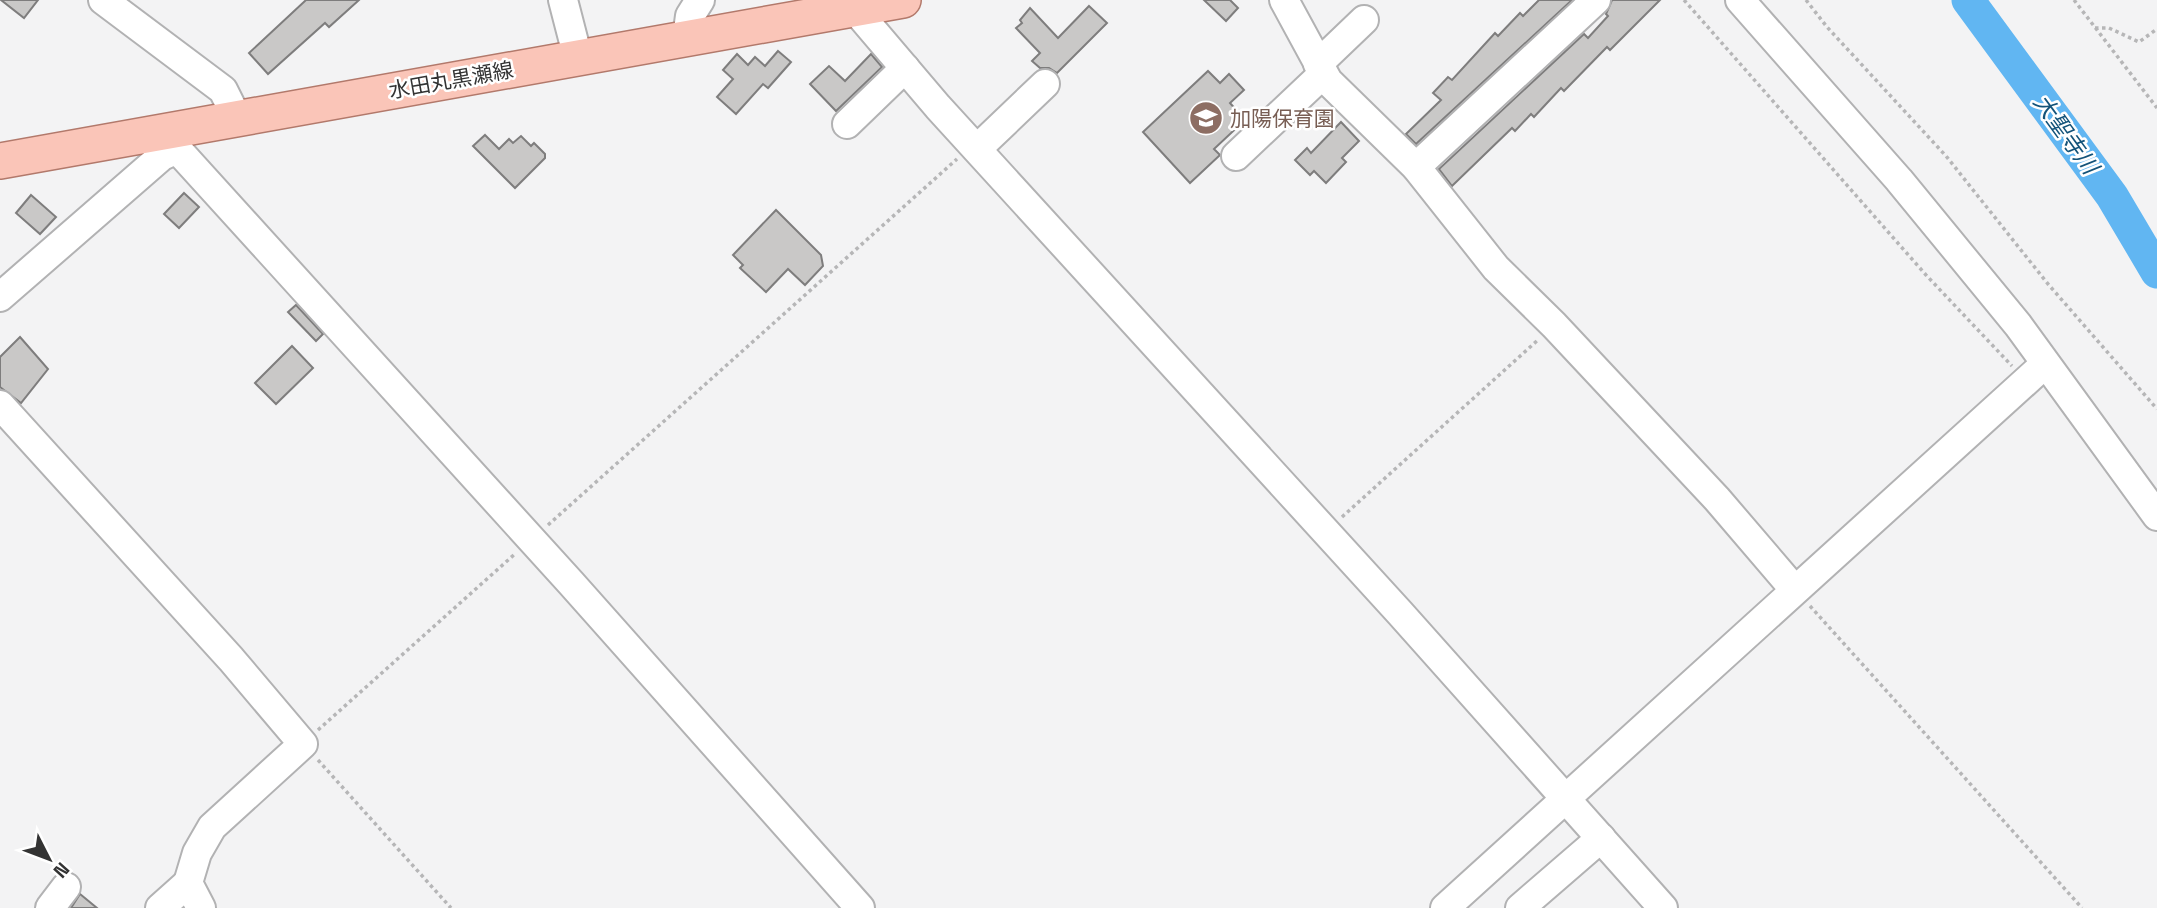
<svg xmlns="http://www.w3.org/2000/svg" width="2157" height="908" viewBox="0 0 2157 908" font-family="'Space Grotesk','Noto Sans JP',sans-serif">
  <rect width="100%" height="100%" fill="#f3f3f4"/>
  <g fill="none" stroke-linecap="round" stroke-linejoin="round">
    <polyline stroke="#61b6f2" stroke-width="33" points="1968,0 2112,196 2157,272"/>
  </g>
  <g fill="#c9c8c7" stroke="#7e7d7d" stroke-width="2">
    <polygon points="1,0 38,0 24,18"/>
    <polygon points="306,0 359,0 329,27 325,23 268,74 249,53"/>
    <polygon points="1204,0 1230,0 1238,8 1226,21"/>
    <polygon points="1539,0 1572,0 1416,144 1406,134 1441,100 1433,93 1448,77 1452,80 1495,33 1498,36 1520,13 1523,16"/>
    <polygon points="1612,0 1660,0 1610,50 1607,47 1564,91 1561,88 1534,117 1531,114 1515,131 1512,128 1452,186 1439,169 1584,34 1588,38 1608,16 1606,14"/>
    <polygon points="1089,6 1107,23 1057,73 1049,68 1040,68 1032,61 1040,53 1016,28 1022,23 1020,20 1030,8 1058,38"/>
    <polygon points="778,51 791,62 768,88 763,84 736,114 717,97 733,79 723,70 737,54 748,65 755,57 765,66"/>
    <polygon points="871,54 882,67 836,111 810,84 829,66 845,81"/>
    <polygon points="1208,71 1220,83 1229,74 1244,90 1230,103 1245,120 1214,149 1220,155 1190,183 1143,132"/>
    <polygon points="1341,122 1359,141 1342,158 1346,162 1326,183 1314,171 1310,175 1295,160 1307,148 1311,153"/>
    <polygon points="485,135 499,149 509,139 513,143 521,136 531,146 534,143 545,154 545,158 515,188 473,146"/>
    <polygon points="184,193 199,207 179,228 164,214"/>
    <polygon points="31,195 56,217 40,234 16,213"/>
    <polygon points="776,210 821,255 823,266 805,285 788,269 766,292 740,268 743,265 733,255"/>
    <polygon points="296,305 323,334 316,341 288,312"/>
    <polygon points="20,337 48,369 21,403 0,387 0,357"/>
    <polygon points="292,346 313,368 276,404 255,383"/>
    <polygon points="80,894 97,908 71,908"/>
  </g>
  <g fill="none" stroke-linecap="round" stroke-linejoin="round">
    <g stroke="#b2b2b3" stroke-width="32">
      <g id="minor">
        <polyline points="103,0 223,90 237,118"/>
        <polyline points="563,0 578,58"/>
        <polyline points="847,0 938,107 1400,613 1663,908"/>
        <polyline points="1284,0 1328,81 1416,167 1496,268 1554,325 1717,499 1794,589"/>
        <polyline points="1740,0 1899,180 2018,325 2157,516"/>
        <polyline points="687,38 690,16 700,0"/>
        <polyline points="1318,64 1364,20"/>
        <polyline points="847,124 905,68"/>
        <polyline points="978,148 1045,84"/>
        <polyline points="1236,156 1323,74"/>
        <polyline points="1416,167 1596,0"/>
        <polyline points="0,297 162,156 177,149 571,583 860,908"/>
        <polyline points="0,405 231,659 303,744 212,827 197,853 188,883 201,908"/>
        <polyline points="50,908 66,887"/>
        <polyline points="160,908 188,883"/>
        <polyline points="1445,908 2045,364"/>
        <polyline points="1520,908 1601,838"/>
      </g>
    </g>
    <g stroke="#b2796b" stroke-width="38">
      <polyline id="major" points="0,161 903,0"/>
    </g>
    <g stroke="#b6b6b7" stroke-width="3.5" stroke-dasharray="3.5 3.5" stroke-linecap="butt">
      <polyline points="1684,0 1926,275 2012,366"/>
      <polyline points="1806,0 1827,27 1946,156 2048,284 2157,409"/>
      <polyline points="2074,0 2157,108"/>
      <polyline points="2095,28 2109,28 2139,42 2157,29"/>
      <polyline points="1342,517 1539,339"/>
      <polyline points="548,525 957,159"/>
      <polyline points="1810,606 2082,908"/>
      <polyline points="318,730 516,553"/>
      <polyline points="318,760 451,908"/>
    </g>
    <use href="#minor" stroke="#fff" stroke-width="28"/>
    <use href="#major" stroke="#fac5b8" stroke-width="35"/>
  </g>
  <defs>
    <g id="school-disc" transform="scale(1.75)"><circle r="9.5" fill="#8d6e63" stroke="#fff"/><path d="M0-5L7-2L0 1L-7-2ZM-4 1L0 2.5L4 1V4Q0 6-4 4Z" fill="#fff"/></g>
  </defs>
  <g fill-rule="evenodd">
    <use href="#school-disc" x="1206" y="118"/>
  </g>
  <g text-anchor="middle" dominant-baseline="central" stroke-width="5" stroke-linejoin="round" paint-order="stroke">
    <g font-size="21" fill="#333" stroke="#fff">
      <text transform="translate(451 80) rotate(-10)">水田丸黒瀬線</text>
    </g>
    <g font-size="21" fill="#785e54" stroke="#fff" text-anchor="start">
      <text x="1230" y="118">加陽保育園</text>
    </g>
    <g font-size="23" font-style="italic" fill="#13537a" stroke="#fff">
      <text transform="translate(2066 134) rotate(54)">大聖寺川</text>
    </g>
  </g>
  <g transform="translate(49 859) rotate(132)" stroke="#ffffff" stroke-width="5" paint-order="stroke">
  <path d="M0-5L12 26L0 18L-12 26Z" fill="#333333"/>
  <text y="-10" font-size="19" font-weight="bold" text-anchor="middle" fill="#333333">N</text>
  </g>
</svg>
